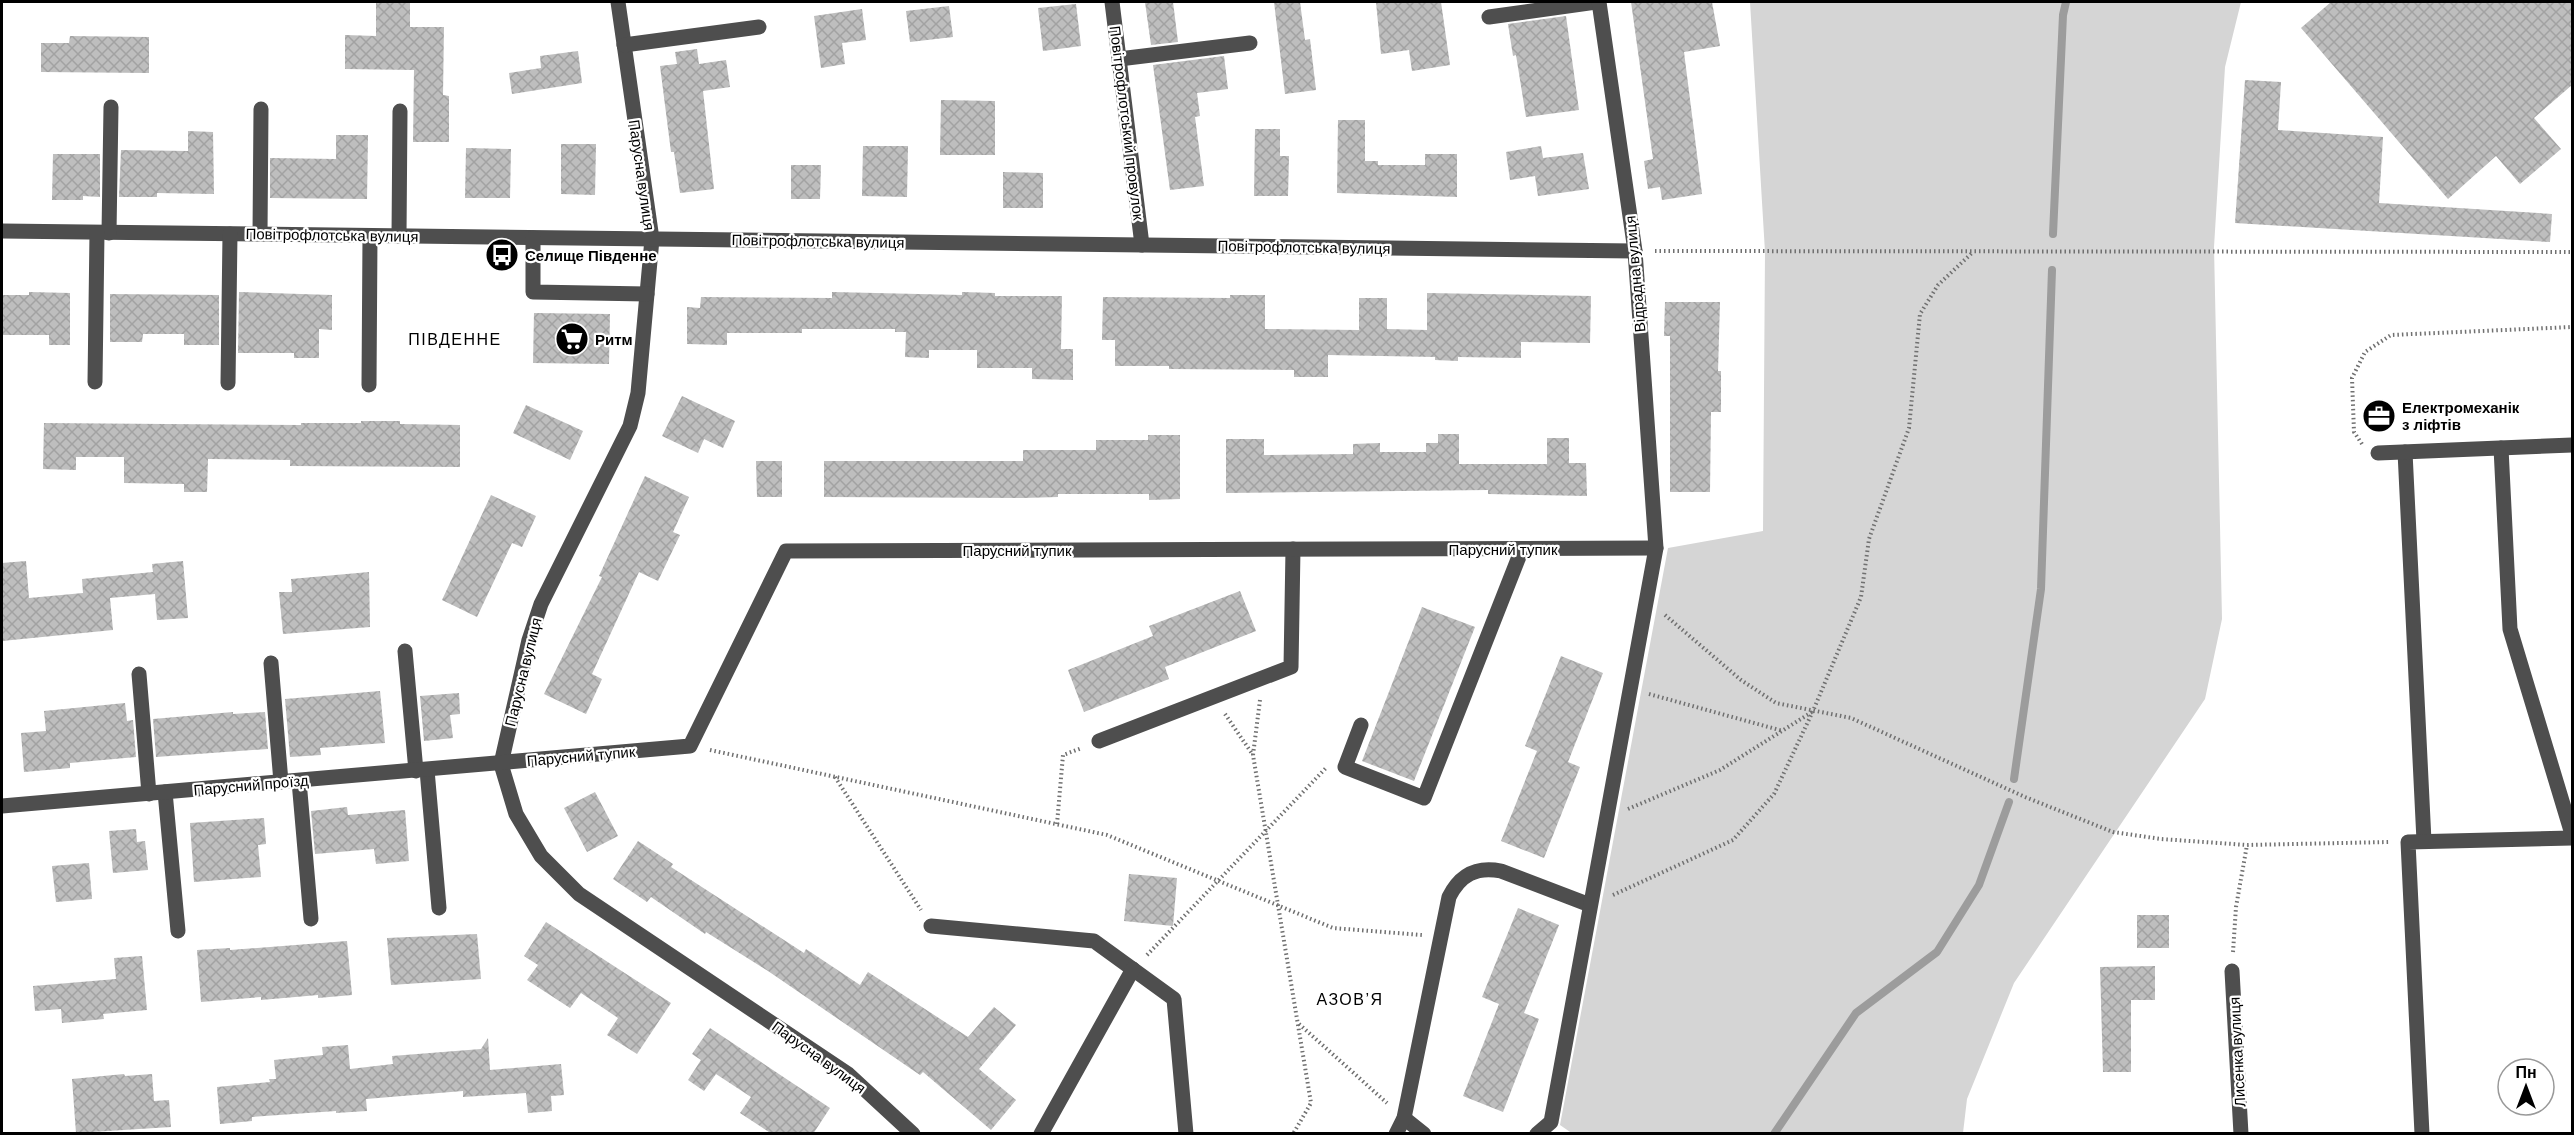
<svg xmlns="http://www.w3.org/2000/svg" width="2574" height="1135" viewBox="0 0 2574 1135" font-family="Helvetica,sans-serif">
  <defs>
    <pattern id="building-cross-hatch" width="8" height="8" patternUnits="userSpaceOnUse" patternTransform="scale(1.5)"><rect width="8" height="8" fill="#bebebe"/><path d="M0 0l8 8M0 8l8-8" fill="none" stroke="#a2a2a2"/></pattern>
  </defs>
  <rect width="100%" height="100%" fill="#fff"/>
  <polygon fill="#d5d5d5" points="1750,2 2241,2 2225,67 2214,247 2222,619 2205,699 2014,983 1967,1099 1963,1133 1573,1134 1560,1125 1668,548 1763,531 1765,252"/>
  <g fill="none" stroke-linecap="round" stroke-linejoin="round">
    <g stroke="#9c9c9c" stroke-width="8">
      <polyline points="2053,234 2063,15 2066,2"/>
      <polyline points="2014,779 2041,589 2052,270"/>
      <polyline points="1774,1134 1856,1013 1937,952 1979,885 2009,802"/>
    </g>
  </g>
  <g fill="url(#building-cross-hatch)">
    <polygon points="376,2 410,2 410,27 444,27 443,95 449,96 449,142 413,142 414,70 345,69 345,35 376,36"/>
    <polygon points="1145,2 1173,2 1178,42 1151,45"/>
    <polygon points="1274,2 1300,2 1305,40 1310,39 1316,90 1285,94"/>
    <polygon points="1376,2 1441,2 1450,65 1412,71 1409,50 1381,54"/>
    <polygon points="1631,2 1712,2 1720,46 1684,52 1702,194 1662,200 1660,187 1648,189 1644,161 1653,159"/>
    <polygon points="2331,2 2572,2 2572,85 2534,118 2561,149 2520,184 2496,156 2448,199 2301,28"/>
    <polygon points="1076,4 1081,46 1043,51 1038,8"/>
    <polygon points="949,6 953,37 910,42 906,11"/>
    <polygon points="862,9 866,40 842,43 845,64 821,68 814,16"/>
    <polygon points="1566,16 1579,110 1526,117 1516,55 1513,56 1508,24"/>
    <polygon points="70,36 149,37 149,73 41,72 41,43 69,43"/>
    <polygon points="697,49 699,64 726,60 730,87 703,91 714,189 680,193 674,152 671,152 660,66 677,64 675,52"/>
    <polygon points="578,51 582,83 512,94 509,73 541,68 540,56"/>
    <polygon points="1224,56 1228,89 1197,93 1200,116 1195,117 1204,186 1170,190 1153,65"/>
    <polygon points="2245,80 2281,82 2278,130 2383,137 2379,203 2552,214 2550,242 2235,223"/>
    <polygon points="941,100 995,101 995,155 940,155"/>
    <polygon points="1338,120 1365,120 1365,161 1378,161 1378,165 1425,165 1425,154 1457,154 1457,197 1337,193"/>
    <polygon points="1255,129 1280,129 1280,156 1289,156 1288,196 1254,196"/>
    <polygon points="188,131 213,132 214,194 157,193 157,197 119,197 121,150 188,151"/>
    <polygon points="336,135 368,135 367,199 270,198 270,158 336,159"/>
    <polygon points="561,144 596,144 595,195 561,194"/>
    <polygon points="863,146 908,146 907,197 862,196"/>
    <polygon points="1541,146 1543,158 1583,153 1589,189 1538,196 1535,176 1510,180 1506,152"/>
    <polygon points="466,148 511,149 510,198 465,198"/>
    <polygon points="53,154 100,154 100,197 83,196 83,200 52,200"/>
    <polygon points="791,165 821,165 820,199 791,199"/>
    <polygon points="1003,172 1043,173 1043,208 1003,208"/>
    <polygon points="29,292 70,293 70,345 49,345 49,335 2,335 2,295 29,295"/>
    <polygon points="239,292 332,295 332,330 319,329 319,358 294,358 294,353 238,353"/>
    <polygon points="832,292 962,295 962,292 995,293 995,296 1062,296 1061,349 1073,349 1073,380 1032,379 1032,368 977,368 977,350 929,350 929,358 905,357 906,332 895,332 895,329 802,329 802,333 727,333 727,345 687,344 687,307 700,308 701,297 832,298"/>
    <polygon points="1427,293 1591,296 1590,343 1521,342 1521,358 1458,357 1458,361 1435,360 1435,357 1328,355 1328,377 1294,377 1294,370 1169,369 1169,366 1115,366 1115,340 1102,340 1103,297 1230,298 1230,295 1265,295 1265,329 1359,330 1359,298 1387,298 1387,329 1427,330"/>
    <polygon points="110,294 219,295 219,345 184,345 184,334 143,334 142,342 110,342"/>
    <polygon points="1665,302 1720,302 1718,371 1721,371 1721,412 1711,412 1710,492 1670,492 1670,336 1664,336"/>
    <polygon points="534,313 610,314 609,364 533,363"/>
    <polygon points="682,396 735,421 723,448 704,439 698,453 662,436"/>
    <polygon points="526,405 583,431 570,460 513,433"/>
    <polygon points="361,421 400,421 400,424 460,425 460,467 290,466 290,460 208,459 207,492 184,492 184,484 124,483 124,457 76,457 76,470 43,469 44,423 301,425 301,423 361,423"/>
    <polygon points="1438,434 1459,434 1459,464 1547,464 1547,438 1569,438 1569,463 1586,463 1587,496 1488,494 1488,490 1226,493 1226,439 1264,439 1264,455 1353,454 1353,444 1380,443 1380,452 1426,452 1426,443 1438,443"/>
    <polygon points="1148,435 1180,435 1180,499 1149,500 1149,494 1058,494 1058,497 1023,498 824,497 824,461 1023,461 1023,450 1096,450 1096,440 1148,440"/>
    <polygon points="756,461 782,461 782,497 757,497"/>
    <polygon points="645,476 689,497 673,532 680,535 658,581 639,572 592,674 602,679 586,714 544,694 602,577 599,576"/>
    <polygon points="491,495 536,516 522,547 512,543 477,617 442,600"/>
    <polygon points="26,561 29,598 83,593 82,579 153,572 152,564 183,561 188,618 157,620 155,594 110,598 113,630 2,641 2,563"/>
    <polygon points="369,572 370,627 283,634 279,592 292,592 291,579"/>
    <polygon points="1240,591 1256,631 1165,667 1169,679 1084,712 1068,670 1153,636 1149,626"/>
    <polygon points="1422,607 1475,627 1414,781 1362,761"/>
    <polygon points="1561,656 1603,673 1568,762 1580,767 1544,858 1501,841 1537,751 1525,746"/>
    <polygon points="380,691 385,743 320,748 321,755 290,757 285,699"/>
    <polygon points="459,693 460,714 450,715 453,738 424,741 420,696"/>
    <polygon points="125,703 127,721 133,720 136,757 70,763 70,768 24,772 21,733 46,731 44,711"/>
    <polygon points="233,712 233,714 265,712 268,749 156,757 153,719"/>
    <polygon points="595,792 618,836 587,852 564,808"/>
    <polygon points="347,807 348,815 405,810 409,861 376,864 374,849 315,854 311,811"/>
    <polygon points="264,818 266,844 258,845 261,877 194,882 190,823"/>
    <polygon points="136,829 137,842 145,841 148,870 113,873 109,831"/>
    <polygon points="638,841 673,864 671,867 804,953 806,949 860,985 868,972 968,1037 994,1007 1016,1025 979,1069 1016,1100 991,1130 923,1072 920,1075 768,971 706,932 705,934 651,897 647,902 613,879"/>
    <polygon points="89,863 92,899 56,902 52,866"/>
    <polygon points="1129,874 1177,878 1173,926 1124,921"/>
    <polygon points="1518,908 1559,925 1524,1013 1539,1019 1503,1112 1463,1096 1499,1004 1482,997"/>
    <rect x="2137" y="915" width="32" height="33"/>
    <polygon points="546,922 671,1003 637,1054 607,1035 618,1018 581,993 570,1008 527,980 538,965 524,956"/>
    <polygon points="477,934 481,979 391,985 387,938"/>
    <polygon points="347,941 352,995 318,998 318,995 261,1000 261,997 201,1002 197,950 230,948 230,950"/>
    <polygon points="142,956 147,1010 103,1014 104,1019 62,1023 61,1009 35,1011 33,986 116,979 114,958"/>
    <polygon points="2155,966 2155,1000 2131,1000 2131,1072 2103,1072 2100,967"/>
    <polygon points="710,1028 830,1108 813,1134 772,1134 740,1113 751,1097 716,1074 704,1091 688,1080 701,1060 692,1054"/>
    <polygon points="488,1038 490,1070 561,1064 564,1095 551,1096 552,1111 528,1113 526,1093 463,1097 463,1091 366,1099 367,1111 336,1113 336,1111 252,1117 252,1121 220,1124 217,1087 270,1082 269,1079 276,1079 274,1060 323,1055 322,1047 348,1045 350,1069 393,1064 392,1056 481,1049"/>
    <polygon points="124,1074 125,1076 152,1074 154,1101 169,1100 171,1127 76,1133 72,1079"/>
  </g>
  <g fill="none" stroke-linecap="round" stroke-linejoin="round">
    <g stroke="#707070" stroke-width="4" stroke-dasharray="1.5 3" stroke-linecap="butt">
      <polyline points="1655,251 2572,252"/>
      <polyline points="2362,444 2354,432 2352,378 2365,352 2391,335 2572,327"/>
      <polyline points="1665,615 1741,680 1776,703 1851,718 2025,797 2113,832 2161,839 2247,845 2389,842"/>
      <polyline points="1649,694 1783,731"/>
      <polyline points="1260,700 1253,755 1311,1103 1293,1134"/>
      <polyline points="1225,714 1253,755"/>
      <polyline points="710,750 1107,835 1333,928 1422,935"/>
      <polyline points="835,777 921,910"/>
      <polyline points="1628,809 1720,770 1812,712"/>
      <polyline points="1057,824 1063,755 1082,748"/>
      <polyline points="1613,895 1733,840 1774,794 1813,711 1861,597 1869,539 1909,428 1920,314 1938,285 1973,252"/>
      <polyline points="2233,952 2236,907 2247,845"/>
      <polyline points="1147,955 1326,768"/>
      <polyline points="1299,1024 1387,1103"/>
    </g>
    <g stroke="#4e4e4e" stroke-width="15">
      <polyline points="618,2 652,239 638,393 630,426 541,604 529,640 501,764 516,814 541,856 579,894 848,1074 913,1134"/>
      <polyline points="1112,2 1142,245"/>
      <polyline points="1489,17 1596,2"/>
      <polyline points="624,45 759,27"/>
      <polyline points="1119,59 1250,43"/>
      <polyline points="2,231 1635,251"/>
      <polyline points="109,233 111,107"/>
      <polyline points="260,234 261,109"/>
      <polyline points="399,236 400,111"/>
      <polyline points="533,238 533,292 647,294"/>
      <polyline points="95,382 97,233"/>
      <polyline points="228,383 230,234"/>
      <polyline points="369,385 370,236"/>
      <polyline points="2501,448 2510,629 2572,834"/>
      <polyline points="2405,452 2424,841"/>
      <polyline points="2378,453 2572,445"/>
      <polyline points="405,651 416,771"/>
      <polyline points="271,663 281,782"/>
      <polyline points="139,674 149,794"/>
      <polyline points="1361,725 1345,767 1424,798 1522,549"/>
      <polyline points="1099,741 1291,667 1293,549"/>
      <polyline points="427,770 439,908"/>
      <polyline points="299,781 311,919"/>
      <polyline points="165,792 178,931"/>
      <polyline points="2,806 690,746 786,551 1656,548"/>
      <polyline points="931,926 1094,941 1174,999 1186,1134"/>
      <polyline points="2232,971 2241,1134"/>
      <polyline points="1404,1118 1424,1134"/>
      <polyline points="1041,1134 1133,969"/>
      <path d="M1396,1134L1404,1118L1449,897C1460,875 1476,866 1501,871L1590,905"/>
      <polyline points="1537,1134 1551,1122 1656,548 1635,251 1599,2"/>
      <polyline points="2422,1134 2408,842 2572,838"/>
    </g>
  </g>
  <defs>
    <g id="bus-disc" transform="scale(1.725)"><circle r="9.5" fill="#000" stroke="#fff"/><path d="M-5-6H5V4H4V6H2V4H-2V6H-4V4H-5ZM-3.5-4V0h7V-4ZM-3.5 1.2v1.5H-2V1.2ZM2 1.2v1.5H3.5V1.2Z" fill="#fff"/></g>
    <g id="supermarket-disc" transform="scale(1.725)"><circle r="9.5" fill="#000" stroke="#fff"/><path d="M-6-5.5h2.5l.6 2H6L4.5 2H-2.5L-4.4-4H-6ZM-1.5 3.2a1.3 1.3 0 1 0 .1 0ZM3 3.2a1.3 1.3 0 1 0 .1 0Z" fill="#fff"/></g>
    <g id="office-disc" transform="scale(1.725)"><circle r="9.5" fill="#000" stroke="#fff"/><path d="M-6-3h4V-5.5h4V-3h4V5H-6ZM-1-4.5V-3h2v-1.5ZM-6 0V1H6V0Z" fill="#fff"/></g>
  </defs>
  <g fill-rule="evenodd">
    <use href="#bus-disc" x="502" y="255"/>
    <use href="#supermarket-disc" x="572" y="339"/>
    <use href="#office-disc" x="2379" y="416"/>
  </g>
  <g text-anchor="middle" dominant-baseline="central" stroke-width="4.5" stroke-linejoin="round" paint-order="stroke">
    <g font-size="15" fill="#000" stroke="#fff">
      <text transform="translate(1127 123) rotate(83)">Повітрофлотський провулок</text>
      <text transform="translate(642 175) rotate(82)">Парусна вулиця</text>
      <text transform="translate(332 235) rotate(1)">Повітрофлотська вулиця</text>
      <text transform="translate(818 241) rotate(1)">Повітрофлотська вулиця</text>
      <text transform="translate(1304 247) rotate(1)">Повітрофлотська вулиця</text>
      <text transform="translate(1635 274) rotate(-95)">Відрадна вулиця</text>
      <text x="1503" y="549">Парусний тупик</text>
      <text x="1017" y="550">Парусний тупик</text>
      <text transform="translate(523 672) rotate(-76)">Парусна вулиця</text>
      <text transform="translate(581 756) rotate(-5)">Парусний тупик</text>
      <text transform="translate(251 785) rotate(-5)">Парусний проїзд</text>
      <text transform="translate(2237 1052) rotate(-93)">Лисенка вулиця</text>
      <text transform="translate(819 1057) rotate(36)">Парусна вулиця</text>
    </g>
    <g font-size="15" font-weight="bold" fill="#000" stroke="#fff" text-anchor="start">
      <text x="525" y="255">Селище Південне</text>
      <text x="595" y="339">Ритм</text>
      <text x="2402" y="407">Електромеханік<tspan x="2402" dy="17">з ліфтів</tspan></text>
    </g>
    <g font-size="16" letter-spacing="1.5" fill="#000" stroke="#fff">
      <text x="455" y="339">ПІВДЕННЕ</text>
      <text x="1350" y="999">АЗОВ’Я</text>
    </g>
  </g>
  <rect width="2574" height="1135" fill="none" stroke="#000000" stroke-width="6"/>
  <g transform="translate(2526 1087)"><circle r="28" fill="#ffffff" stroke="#999999" stroke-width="1.5"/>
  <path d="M0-4.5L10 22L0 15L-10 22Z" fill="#000000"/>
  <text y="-9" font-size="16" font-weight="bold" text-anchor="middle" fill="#000000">Пн</text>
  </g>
</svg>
